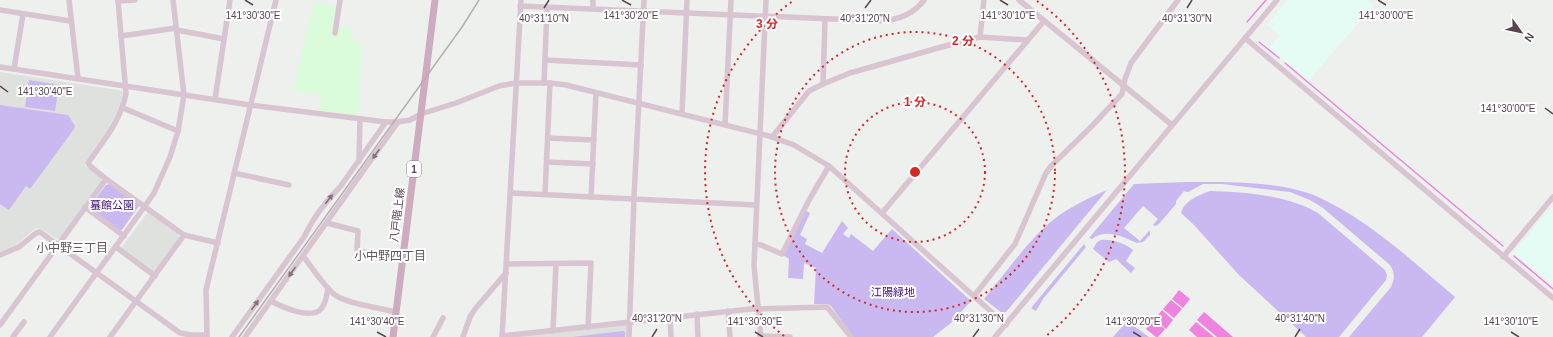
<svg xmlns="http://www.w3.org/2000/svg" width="1553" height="337" viewBox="0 0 1553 337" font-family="Arial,'Noto Sans JP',sans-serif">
  <rect width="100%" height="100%" fill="#edf0ed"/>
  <g fill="#e4fcf4">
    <polygon points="1288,0 1368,0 1374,5 1308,81 1269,48 1280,35 1267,25"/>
    <polygon points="1553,205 1553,285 1513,253"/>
  </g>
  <g fill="#dfe1de">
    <polygon points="0,72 124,91 123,101 113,123 85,162 85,166 101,177 101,182 61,237 57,239 43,230 36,228 16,245 0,252"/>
    <polygon points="148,212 178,234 179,238 155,271 152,271 121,248"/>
    <polygon points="630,323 629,337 502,337"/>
  </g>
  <polygon fill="#dbfcdb" points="314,2 337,7 332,34 337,36 339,26 353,29 351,40 362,42 358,115 319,110 321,94 293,91"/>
  <g fill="#cab8f0">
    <polygon points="29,80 59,85 55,111 25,107"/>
    <polygon points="0,105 68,115 75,126 74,129 30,189 26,186 9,210 0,204"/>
    <path d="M1186,182C1222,182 1266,181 1301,191C1320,196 1336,206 1353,216C1390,240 1422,269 1455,297L1422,337H1349L1391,287C1395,278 1395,273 1390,265L1323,208L1310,200L1290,192L1222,184H1203L1188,192L1184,191L1176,201V204L1158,225L1155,226L1153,225L1158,219L1143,206L1124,228L1140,241L1149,231L1150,232V235L1143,242L1137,243C1122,237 1107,228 1092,239L1089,238L1134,184Z"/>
    <polygon points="110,184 139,206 121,231 90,209 90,206 106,185"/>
    <path d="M1107,190L1006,312L1002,313L984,299C1004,275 1029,239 1053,220C1069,207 1089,198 1107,190Z"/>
    <path d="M1210,191C1243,192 1289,195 1318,213L1385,270L1387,275L1386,280L1339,337H1306L1239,275L1194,225L1181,213C1184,201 1199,195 1210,191Z"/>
    <polygon points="806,211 810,213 800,235 807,239 805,244 822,253 842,221 848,228 843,234 849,238 851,234 873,251 892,229 971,301 951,323 933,337 853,337 831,306 828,304 814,304 816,268 804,263 803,279 788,278 789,259 783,255"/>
    <path d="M1101,240C1111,239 1125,243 1133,250L1126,261L1135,268L1131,273L1116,259L1109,262L1093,249L1097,242Z"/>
    <polygon points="1084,244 1086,247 1043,299 1036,311 1031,308"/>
    <polygon points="1127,321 1149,337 1113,337"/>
    <polygon points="623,331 625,332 625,337 572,337"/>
  </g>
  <g fill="#ef83e1">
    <polygon points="1179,290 1190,299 1183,308 1172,299"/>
    <polygon points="1171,300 1182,309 1174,318 1163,309"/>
    <polygon points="1162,310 1173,320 1166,329 1155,319"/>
    <polygon points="1204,312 1233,337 1217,337 1197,320"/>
    <polygon points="1154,320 1165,329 1158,337 1156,337 1146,329"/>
    <polygon points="1196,322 1214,337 1197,337 1189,330"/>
  </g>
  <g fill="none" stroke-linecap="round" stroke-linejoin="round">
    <g stroke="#ef83e1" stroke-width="1.5">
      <polyline points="1247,22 1266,0"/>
      <polyline points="1259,42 1279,58"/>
      <polyline points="1285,63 1503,246"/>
      <polyline points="1514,256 1553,289"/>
    </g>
    <g stroke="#d8c5d1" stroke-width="5.5">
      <polyline points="69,0 78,78"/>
      <polyline points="1019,0 1172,125"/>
      <polyline points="118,1 135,0"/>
      <path d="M520,6L880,21C898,20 913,15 924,0"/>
      <polyline points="593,9 593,0"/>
      <polyline points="0,10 70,21"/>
      <polyline points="177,30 224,39"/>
      <polyline points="335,33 340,0"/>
      <polyline points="121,36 176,28"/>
      <polyline points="980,37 984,0"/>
      <polyline points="1245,38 1553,298"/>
      <polyline points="545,60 641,65"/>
      <polyline points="0,67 250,105 386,122 398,122 410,120 421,114 456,103 499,86 516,83 550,83 566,85 769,136 794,145 829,166 1006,325"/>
      <polyline points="14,69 23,14"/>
      <polyline points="544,83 547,8"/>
      <polyline points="823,84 825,19"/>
      <polyline points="215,99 230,0"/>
      <polyline points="123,108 178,131"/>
      <polyline points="682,114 687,0"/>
      <polyline points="725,125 731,0"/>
      <polyline points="772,137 809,91 823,84 850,73 938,48 980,37 1027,40"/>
      <polyline points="548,138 594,140"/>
      <polyline points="359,161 360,119"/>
      <polyline points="547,162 593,164"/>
      <polyline points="234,173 289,185"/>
      <polyline points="106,179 184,235 218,243"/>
      <polyline points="511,193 756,205"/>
      <polyline points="545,194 550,83"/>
      <polyline points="591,197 596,93"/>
      <polyline points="85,207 124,236"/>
      <polyline points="882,213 1044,21"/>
      <polyline points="327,223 358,231 357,251 403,258"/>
      <polyline points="755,244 761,245 782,254 809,200 829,166"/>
      <polyline points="116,247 155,276"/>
      <polyline points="0,255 19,247 36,233 40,232 180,333 191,335 207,335"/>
      <path d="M303,256C311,266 325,288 335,295C348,304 380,308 396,312"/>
      <polyline points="1503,257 1553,197"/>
      <polyline points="507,264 591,263 588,327"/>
      <polyline points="974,296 1015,244 1046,173 1052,165 1090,128 1122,94 1125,79 1131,63 1178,0"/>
      <path d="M271,301C282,307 311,320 321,309C326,304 327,295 328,288"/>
      <polyline points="728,311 730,337"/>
      <polyline points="697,314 698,337"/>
      <polyline points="670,317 671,337"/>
      <path d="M0,325L106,179L90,166L88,163C104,140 120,122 126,94L118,0"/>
      <polyline points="553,331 556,264"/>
      <polyline points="502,336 751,309 827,307 851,337"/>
      <polyline points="760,336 790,337"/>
      <polyline points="13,337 24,322"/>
      <polyline points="50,337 145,206 154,193 170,157 178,131 184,95 173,0"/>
      <polyline points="110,337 184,235"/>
      <polyline points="207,337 206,290 276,0"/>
      <path d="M232,337L304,237C313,218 326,201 340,187L386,122"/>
      <polyline points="245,337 398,122"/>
      <polyline points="433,337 443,318"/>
      <polyline points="463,337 470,317 475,309 506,273"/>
      <polyline points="502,337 521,0"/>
      <polyline points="629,337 634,198 644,0"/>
      <polyline points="761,337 754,266 766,0"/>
      <polyline points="995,337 1277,0"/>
    </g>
    <polyline stroke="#ceabbf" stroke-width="7" points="393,337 435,0"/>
    <polyline stroke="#b8afb3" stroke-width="1.5" points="239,337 462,27 479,0"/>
  </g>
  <defs><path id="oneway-solid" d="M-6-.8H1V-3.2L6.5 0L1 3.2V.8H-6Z"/></defs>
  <g fill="#87717e">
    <use href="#oneway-solid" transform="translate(376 154) rotate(125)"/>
    <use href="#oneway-solid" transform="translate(329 199) rotate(-52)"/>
    <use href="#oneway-solid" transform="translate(292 272) rotate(125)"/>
    <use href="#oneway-solid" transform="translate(255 305) rotate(-54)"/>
  </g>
  <path fill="none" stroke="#5b4452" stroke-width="1.5" d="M245,0L253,5M622,0L631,5M1000,0L1008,5M1378,0L1386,5M544,8L549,0M865,8L871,0M1187,8L1192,0M0,86L8,92M1545,108L1553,114M377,332L386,337M755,332L763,337M1133,332L1141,337M1511,332L1519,337M652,337L657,329M973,337L979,329M1295,337L1300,329"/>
  <g fill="none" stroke="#d62828" stroke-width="2" stroke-dasharray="2 4">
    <circle cx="915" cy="172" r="70"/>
    <circle cx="915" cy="172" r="140"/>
    <path d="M784 336A210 210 0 0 1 793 1M1037 1A210 210 0 0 1 1046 336"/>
  </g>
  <g text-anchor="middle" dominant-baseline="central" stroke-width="4" stroke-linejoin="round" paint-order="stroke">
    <rect fill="#fff" stroke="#8c7c86" stroke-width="1" x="407" y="161" width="14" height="16" rx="3"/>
    <g font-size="10" font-weight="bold" fill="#5b4452">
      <text x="414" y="169">1</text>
    </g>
    <g font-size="11" fill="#41127f" stroke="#fff">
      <text x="112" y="205">蟇館公園</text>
      <text x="893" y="292">江陽緑地</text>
    </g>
    <g font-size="11" fill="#5b4452" stroke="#fff">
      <text transform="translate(397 215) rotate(-83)">八戸階上線</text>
    </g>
    <g font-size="12" fill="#62595e" stroke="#fff">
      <text x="72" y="248">小中野三丁目</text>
      <text x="390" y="256">小中野四丁目</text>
    </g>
  </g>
  <g font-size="10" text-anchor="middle" fill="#5b4452" stroke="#fff" stroke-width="4" stroke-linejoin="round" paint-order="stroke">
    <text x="1386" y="19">141°30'00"E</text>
    <text x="253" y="19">141°30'30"E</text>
    <text x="631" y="19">141°30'20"E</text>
    <text x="1008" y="19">141°30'10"E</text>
    <text x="544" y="22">40°31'10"N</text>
    <text x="865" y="22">40°31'20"N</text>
    <text x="1187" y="22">40°31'30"N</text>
    <text x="45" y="95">141°30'40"E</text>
    <text x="1508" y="112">141°30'00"E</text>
    <text x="657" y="322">40°31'20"N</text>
    <text x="979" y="322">40°31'30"N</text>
    <text x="1300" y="322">40°31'40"N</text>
    <text x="377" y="325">141°30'40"E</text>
    <text x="755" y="325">141°30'30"E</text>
    <text x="1133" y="325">141°30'20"E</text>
    <text x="1511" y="325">141°30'10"E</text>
  </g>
  <circle cx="915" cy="172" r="6" fill="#d62828" stroke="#fff" stroke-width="2"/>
  <g font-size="12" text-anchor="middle" font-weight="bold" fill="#d62828" stroke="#fff" stroke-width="4" stroke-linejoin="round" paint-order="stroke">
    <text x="767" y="28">3 分</text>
    <text x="963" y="45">2 分</text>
    <text x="915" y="106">1 分</text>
  </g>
  <g transform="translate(1521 32) rotate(123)" stroke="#ffffff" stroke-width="3" paint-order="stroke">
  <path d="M0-3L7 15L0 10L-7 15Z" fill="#5b4452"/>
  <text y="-6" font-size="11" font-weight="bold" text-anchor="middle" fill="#5b4452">N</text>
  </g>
</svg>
